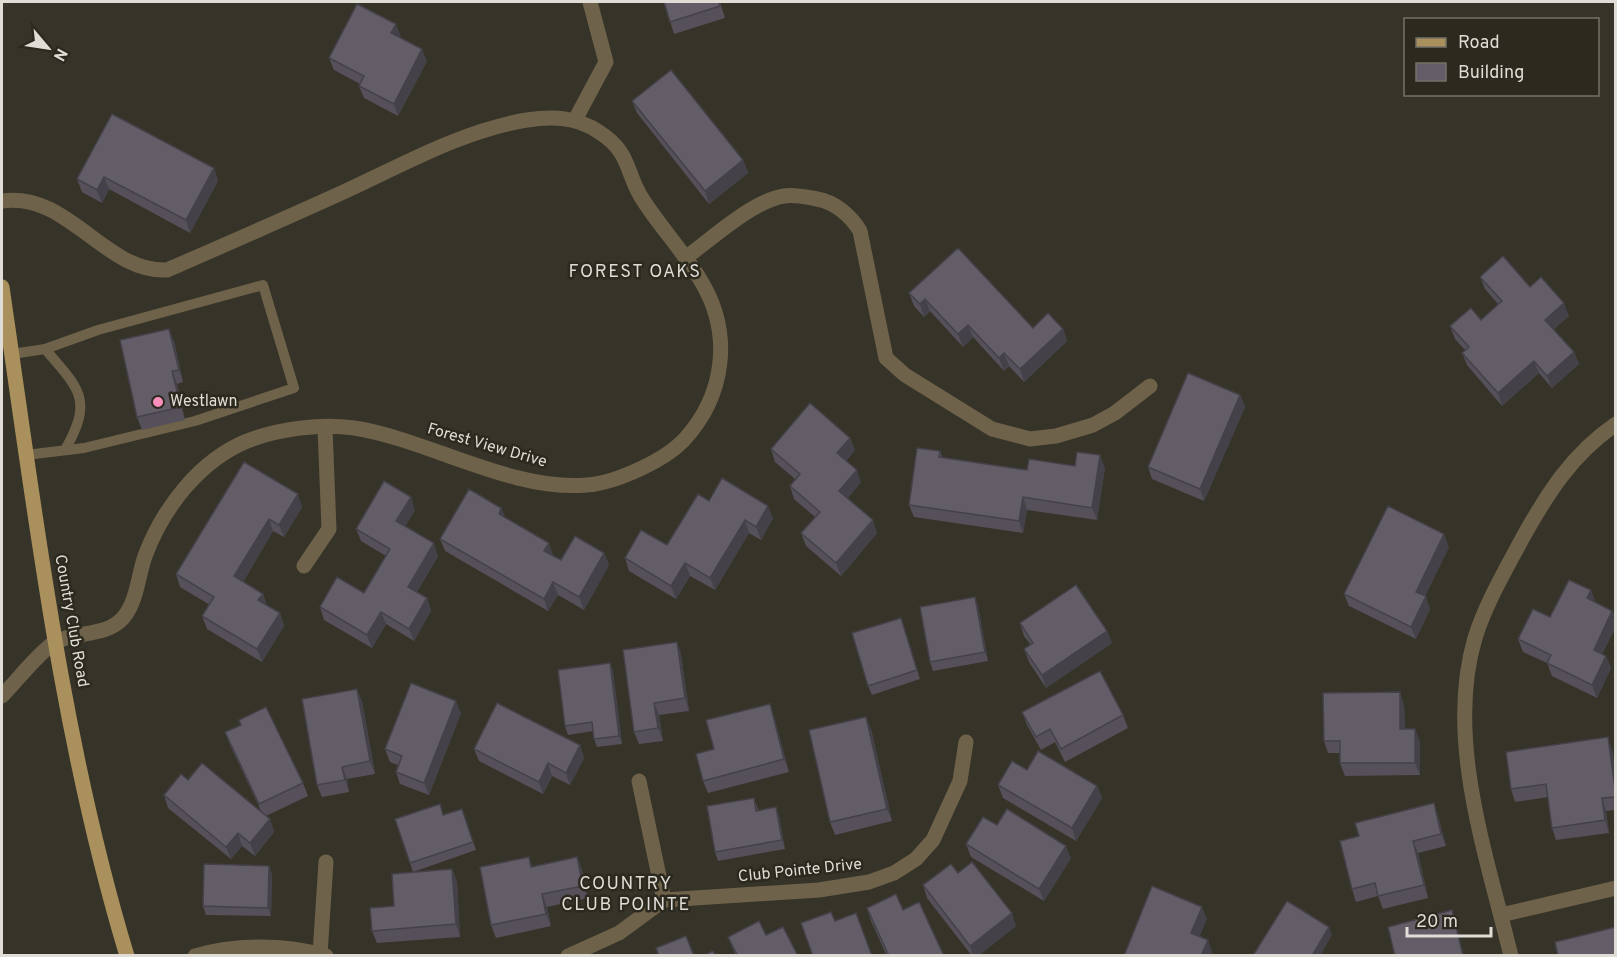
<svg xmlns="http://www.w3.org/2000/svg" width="1617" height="957" viewBox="0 0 1617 957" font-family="Overpass,sans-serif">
  <rect width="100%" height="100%" fill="#363328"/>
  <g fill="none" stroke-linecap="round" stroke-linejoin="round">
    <g stroke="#6f624a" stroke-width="10">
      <path d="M45,349C79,389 94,399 65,450"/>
      <polyline points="12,354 45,349 98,330 263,285 294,388 195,421 84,448 26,455"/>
    </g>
    <g stroke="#6f624a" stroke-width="15">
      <polyline points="575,120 606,62 590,2"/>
      <path d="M2,201C68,191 105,273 167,270C229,243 289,217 350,189C406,163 465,130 527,120C553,116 577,117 599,132C632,153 625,173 643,200C661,228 684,252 701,281C733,334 725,396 683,441C671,453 657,461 642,468C625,476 605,484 587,485C512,492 427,439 354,428C321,423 278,429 247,441C199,461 163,508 145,556C138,576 137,602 123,618C105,638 75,630 54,643C39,652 15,683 2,696"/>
      <path d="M685,258C712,239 752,201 784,196C795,194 806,197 817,199C835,202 851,216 860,231L886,358L905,375L992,429L1030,439L1056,436L1093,425L1115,413L1150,386"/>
      <polyline points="304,566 329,529 325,428"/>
      <polyline points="639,781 664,900"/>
      <polyline points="1501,915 1616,888"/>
      <polyline points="320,954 326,862"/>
      <path d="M195,956C236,944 285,944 326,956"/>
      <polyline points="568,956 619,933 664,900 819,890 869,882 894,873 916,859 933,840 960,781 966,742"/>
      <path d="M1511,956C1487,856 1445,739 1475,638C1486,603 1505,571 1522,539C1547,494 1572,454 1616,424"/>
    </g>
    <path stroke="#a9905c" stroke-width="15" d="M2,287C35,511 61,738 127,956"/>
  </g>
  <g fill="#555059">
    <polygon points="664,2 720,2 725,18 674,34"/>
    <polygon points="400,37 427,61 398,116 364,98 359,86 360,84 334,70 329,58 401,37"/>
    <polygon points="632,101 743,160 748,173 709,204 637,113"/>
    <polygon points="112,114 214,168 218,181 190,233 109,189 102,203 82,192 77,179"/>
    <polygon points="1480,277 1530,287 1569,316 1554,329 1574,352 1579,364 1552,388 1539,373 1502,406 1467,365 1462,353 1465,350 1455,339 1450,326 1481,320 1498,304 1485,289"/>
    <polygon points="909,293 1033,328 1063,329 1067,341 1024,382 1009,366 1004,371 973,337 963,347 930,311 924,317 914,306"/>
    <polygon points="174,341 183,382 177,384 185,420 142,430 137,417"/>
    <polygon points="1240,395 1245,407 1204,501 1152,479 1148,467"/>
    <polygon points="850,438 855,450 846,461 861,482 847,499 877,533 841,576 806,546 801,533 815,517 794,499 790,486 795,479 775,462 771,449"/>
    <polygon points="940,451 942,457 1027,470 1075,466 1105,468 1097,520 1027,510 1023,533 914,517 909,505"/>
    <polygon points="244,462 302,507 284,537 273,531 243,582 263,594 267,606 280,613 284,626 262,662 207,629 202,616 210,605 180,587 176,574"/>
    <polygon points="709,501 773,518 761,540 749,533 715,590 690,576 676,599 629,571 625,558 667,545"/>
    <polygon points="501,508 505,517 553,556 561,560 604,553 609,565 584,610 558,595 548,611 445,551 440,539"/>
    <polygon points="415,510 405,526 438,556 417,592 427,598 431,611 414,641 386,624 372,648 324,620 320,607 364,593 386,556 361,541 356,529"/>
    <polygon points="1449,547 1425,596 1430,609 1416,639 1349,606 1344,594"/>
    <polygon points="1596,603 1612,611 1616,619 1616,626 1602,654 1606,656 1611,668 1597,698 1552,676 1547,663 1523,652 1518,639 1550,617"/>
    <polygon points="978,606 988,661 933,671 930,662"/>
    <polygon points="1020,623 1107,631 1112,643 1046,688 1029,662 1024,649 1031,645 1024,636"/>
    <polygon points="904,627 920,679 872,695 868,686"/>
    <polygon points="677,642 681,655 689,711 659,715 663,741 639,744 634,732"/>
    <polygon points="610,663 613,672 622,744 597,747 594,739 593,731 568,735 565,726"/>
    <polygon points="362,701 375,774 347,779 349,792 322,797 317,785"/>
    <polygon points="770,704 774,717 789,772 708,793 703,781 714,749"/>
    <polygon points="1404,705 1405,729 1420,741 1420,775 1345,776 1340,763 1340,753 1328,753 1324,741"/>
    <polygon points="1022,712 1123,715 1128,728 1065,762 1055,742 1041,750 1027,725"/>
    <polygon points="461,713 429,795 400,784 396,772 398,765 390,762 385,749"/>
    <polygon points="871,729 892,821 835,835 830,822"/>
    <polygon points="225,732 303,783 308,796 266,816 270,819 274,832 255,856 242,846 231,859 168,808 164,795 188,780 262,813 230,745"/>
    <polygon points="580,745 584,758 570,785 552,776 543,794 479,761 474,749"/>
    <polygon points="1612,750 1616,775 1616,810 1606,811 1609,833 1556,840 1552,828 1548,797 1515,802 1511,789"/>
    <polygon points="1027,770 1097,786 1102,798 1076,841 1003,798 998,785"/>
    <polygon points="754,798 758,810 779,816 785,849 718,861 715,852"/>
    <polygon points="462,809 476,850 413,872 410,863 444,815"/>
    <polygon points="1438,816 1446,846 1418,853 1428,898 1383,909 1378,896 1356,902 1352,889"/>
    <polygon points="997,825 1071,858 1044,901 971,857 966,844"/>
    <polygon points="529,857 532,867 577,857 582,870 588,898 547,907 551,926 496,938 491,925"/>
    <polygon points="269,866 272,875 271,916 206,915 203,906"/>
    <polygon points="452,869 457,882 460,937 377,943 372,931 394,906"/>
    <polygon points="958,873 1016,926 978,956 972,956 927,898 923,885"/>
    <polygon points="867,908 903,910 944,956 887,956 871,921"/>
    <polygon points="766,935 798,956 736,956 728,937"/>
  </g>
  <g fill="#454149">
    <polygon points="396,24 401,37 396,45 391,33"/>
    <polygon points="422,49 427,61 398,116 394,104"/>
    <polygon points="743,160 748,173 709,204 705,191"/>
    <polygon points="214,168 218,181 190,233 186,220"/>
    <polygon points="104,177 109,189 102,203 97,190"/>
    <polygon points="925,299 930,311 924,317 920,304"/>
    <polygon points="1564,303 1569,316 1550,332 1545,320"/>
    <polygon points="968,325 973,337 963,347 958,334"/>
    <polygon points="169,329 174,341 183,382 179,370"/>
    <polygon points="1063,329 1067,341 1024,382 1020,369"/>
    <polygon points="1574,352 1579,364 1552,388 1547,376"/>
    <polygon points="1004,353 1009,366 1004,371 999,358"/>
    <polygon points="1534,361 1539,373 1502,406 1498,393"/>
    <polygon points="172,371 177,384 185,420 181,407"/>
    <polygon points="1240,395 1245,407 1204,501 1200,489"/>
    <polygon points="850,438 855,450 842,466 837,453"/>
    <polygon points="1100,455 1105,468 1097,520 1092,508"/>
    <polygon points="857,470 861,482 843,504 839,491"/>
    <polygon points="298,494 302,507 284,537 279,525"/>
    <polygon points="411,497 415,510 401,534 396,521"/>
    <polygon points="1023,497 1027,510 1023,533 1019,521"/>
    <polygon points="768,506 773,518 761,540 756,527"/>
    <polygon points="501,508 506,521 499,514"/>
    <polygon points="269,519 273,531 239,589 234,576"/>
    <polygon points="745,520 749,533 715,590 710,578"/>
    <polygon points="873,520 877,533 841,576 836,563"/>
    <polygon points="1444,534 1449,547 1421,604 1416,592"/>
    <polygon points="434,543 438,556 412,600 408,587"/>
    <polygon points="549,543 553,555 549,563 544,551"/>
    <polygon points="604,553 609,565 584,610 579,597"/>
    <polygon points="685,563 690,576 676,599 671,586"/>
    <polygon points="553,582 558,595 548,611 544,599"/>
    <polygon points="1591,590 1596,603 1587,598"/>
    <polygon points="263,594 267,606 258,600"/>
    <polygon points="1426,596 1430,609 1416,639 1411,627"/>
    <polygon points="975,597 978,606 988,661 985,652"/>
    <polygon points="427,598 431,611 414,641 409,629"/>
    <polygon points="1612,611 1616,619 1616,626 1598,662 1594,650"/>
    <polygon points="381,612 386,624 372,648 367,635"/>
    <polygon points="280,613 284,626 262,662 257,649"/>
    <polygon points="1107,631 1112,643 1046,688 1042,675"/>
    <polygon points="677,642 681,655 689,711 685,698"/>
    <polygon points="1606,656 1611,668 1597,698 1592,685"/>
    <polygon points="610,663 613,672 622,744 619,736"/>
    <polygon points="357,689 362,701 375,774 370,761"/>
    <polygon points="1400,692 1404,705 1405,741 1400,729"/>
    <polygon points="456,701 461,713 429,795 424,783"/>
    <polygon points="654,703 659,715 663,741 658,728"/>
    <polygon points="770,704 774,717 789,772 784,759"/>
    <polygon points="866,717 871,729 892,821 887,809"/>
    <polygon points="1415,729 1420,741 1420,775 1415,763"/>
    <polygon points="1608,737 1612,750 1616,775 1616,797"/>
    <polygon points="580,745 584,758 570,785 566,773"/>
    <polygon points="548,763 552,776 543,794 539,782"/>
    <polygon points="342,767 347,779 349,792 345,780"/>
    <polygon points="1097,786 1102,798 1076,841 1072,828"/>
    <polygon points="1602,798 1606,811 1609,833 1605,820"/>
    <polygon points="1434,803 1438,816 1446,846 1441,834"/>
    <polygon points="776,807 779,816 785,849 782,840"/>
    <polygon points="270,819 274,832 255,856 250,843"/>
    <polygon points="238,833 242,846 231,859 226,847"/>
    <polygon points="1413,841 1418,853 1428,898 1424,885"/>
    <polygon points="1066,846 1071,858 1044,901 1039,889"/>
    <polygon points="577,857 582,870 588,898 583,886"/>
    <polygon points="269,866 272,875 271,916 268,908"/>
    <polygon points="452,869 457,882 460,937 456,924"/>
    <polygon points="542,894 547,907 551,926 546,914"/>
    <polygon points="1202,907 1207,919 1196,946 1191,933"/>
    <polygon points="1452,910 1456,923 1464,956 1463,956"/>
    <polygon points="1012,913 1016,926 978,956 973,956 970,946"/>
    <polygon points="1329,927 1332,935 1320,956 1312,956"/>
    <polygon points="1208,940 1212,952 1211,956 1201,956"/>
  </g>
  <g fill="#635d68" stroke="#454149" stroke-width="1.5">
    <polygon points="664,2 719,2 720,6 670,22"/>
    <polygon points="357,4 396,24 391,33 422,49 394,104 359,86 364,76 329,58"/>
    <polygon points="671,70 743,160 705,191 632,101"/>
    <polygon points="112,114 214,168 186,220 104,177 97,190 77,179"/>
    <polygon points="958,248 1033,328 1048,313 1063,329 1020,369 1004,353 999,358 968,325 958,334 925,299 920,304 909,293"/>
    <polygon points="1503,256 1530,287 1541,277 1564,303 1545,320 1574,352 1547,376 1534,361 1498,393 1462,353 1469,347 1450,326 1471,308 1481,320 1502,301 1480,277"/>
    <polygon points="169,329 179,370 172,371 181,407 137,417 120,340"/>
    <polygon points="1188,373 1240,395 1200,489 1148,467"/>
    <polygon points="810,403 850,438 837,453 857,470 839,491 873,520 836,563 801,533 820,512 790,486 800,474 771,449"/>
    <polygon points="917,448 940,451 939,457 1027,470 1029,459 1075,466 1077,452 1100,455 1092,508 1023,497 1019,521 909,505"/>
    <polygon points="244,462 298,494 279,525 269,519 234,576 263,594 258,600 280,613 257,649 202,616 214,597 176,574"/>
    <polygon points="722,478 768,506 756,527 745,520 710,578 685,563 671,586 625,558 641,530 667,545 698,494 709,501"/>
    <polygon points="384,481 411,497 396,521 434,543 408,587 427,598 409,629 381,612 367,635 320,607 337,577 364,593 390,549 356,529"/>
    <polygon points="469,489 501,508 499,514 549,543 544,551 561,560 575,536 604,553 579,597 553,582 544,599 440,539"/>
    <polygon points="1388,506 1444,534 1416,592 1426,596 1411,627 1344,594"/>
    <polygon points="1569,580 1591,590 1587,598 1612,611 1594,650 1606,656 1592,685 1547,663 1551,655 1518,639 1533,609 1550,617"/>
    <polygon points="1076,585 1107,631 1042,675 1024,649 1033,643 1020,623"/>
    <polygon points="975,597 985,652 930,662 920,607"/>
    <polygon points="901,618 917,670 868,686 852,633"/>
    <polygon points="677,642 685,698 654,703 658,728 634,732 623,650"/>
    <polygon points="610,663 619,736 594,739 592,722 565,726 558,670"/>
    <polygon points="1100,671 1123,715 1061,749 1050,729 1036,737 1022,712"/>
    <polygon points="411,683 456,701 424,783 396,772 402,756 385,749"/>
    <polygon points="357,689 370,761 342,767 345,780 317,785 302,699"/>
    <polygon points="1400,692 1400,729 1415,729 1415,763 1340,763 1340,741 1324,741 1323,693"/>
    <polygon points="497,703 580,745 566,773 548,763 539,782 474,749"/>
    <polygon points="770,704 784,759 703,781 696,754 714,749 706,720"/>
    <polygon points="266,707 303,783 259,804 225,732 241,725 239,720"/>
    <polygon points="866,717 887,809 830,822 809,730"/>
    <polygon points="1608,737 1616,797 1602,798 1605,820 1552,828 1546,784 1511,789 1506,752"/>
    <polygon points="1038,751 1097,786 1072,828 998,785 1012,761 1027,770"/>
    <polygon points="202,763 270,819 250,843 238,833 226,847 164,795 181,774 188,780"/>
    <polygon points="754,798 756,811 776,807 782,840 715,852 707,806"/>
    <polygon points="1434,803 1441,834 1413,841 1424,885 1378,896 1375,883 1352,889 1340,841 1359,836 1355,823"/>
    <polygon points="440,804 443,815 462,809 473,842 410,863 395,819"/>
    <polygon points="1007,809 1066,846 1039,889 966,844 983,817 997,825"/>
    <polygon points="529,857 531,867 577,857 583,886 542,894 546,914 491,925 480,867"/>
    <polygon points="972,862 1012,913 970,946 923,885 951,864 958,873"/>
    <polygon points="204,864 269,866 268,908 203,906"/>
    <polygon points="452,869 456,924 372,931 370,908 394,906 392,874"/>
    <polygon points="1152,886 1202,907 1191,933 1208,940 1201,956 1124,956"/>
    <polygon points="896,894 903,910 919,902 944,956 889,956 867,908"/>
    <polygon points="1287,901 1329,927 1312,956 1257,956 1254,954"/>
    <polygon points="1452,910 1463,956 1395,956 1388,927"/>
    <polygon points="831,912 835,921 856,913 872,956 813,956 801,923"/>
    <polygon points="759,921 766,935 783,927 798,956 738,956 728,937"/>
    <polygon points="1616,927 1616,956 1558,956 1555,942"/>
    <polygon points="686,936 694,956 659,956 656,948"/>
    <polygon points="713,951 715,956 703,956"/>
  </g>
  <circle fill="#fe8ebc" stroke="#2c291e" stroke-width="2" cx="158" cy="402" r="6"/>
  <g text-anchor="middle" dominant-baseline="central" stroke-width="5" stroke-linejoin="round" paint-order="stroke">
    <g font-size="16" fill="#dfddd6" stroke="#2c291e" text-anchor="start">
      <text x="170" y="402">Westlawn</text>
    </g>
    <g font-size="16" fill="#dfddd6" stroke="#2c291e">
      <text transform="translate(487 446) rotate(16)">Forest View Drive</text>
      <text transform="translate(71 621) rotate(80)">Country Club Road</text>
      <text transform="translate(800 871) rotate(-6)">Club Pointe Drive</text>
    </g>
    <g font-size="18" letter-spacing="1.5" fill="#dfddd6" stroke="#2c291e">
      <text x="635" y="272">FOREST OAKS</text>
      <text x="626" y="884">COUNTRY<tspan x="626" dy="21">CLUB POINTE</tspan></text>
    </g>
  </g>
  <rect width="1617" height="957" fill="none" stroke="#dfddd6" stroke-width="6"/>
  <rect x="1404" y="18" width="195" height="78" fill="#2c291e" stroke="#747168" stroke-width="1.5"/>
  <rect x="1416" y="38" width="30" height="9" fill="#a9905c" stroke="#747168" stroke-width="1.5"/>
  <text x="1458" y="48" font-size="18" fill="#dfddd6">Road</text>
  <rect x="1416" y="63" width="30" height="18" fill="#635d68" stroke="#747168" stroke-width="1.5"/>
  <text x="1458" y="78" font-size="18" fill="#dfddd6">Building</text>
  <g transform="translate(48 48) rotate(119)" stroke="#2c291e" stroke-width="4.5" paint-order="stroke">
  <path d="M0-4.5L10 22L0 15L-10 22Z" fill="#dfddd6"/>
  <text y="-9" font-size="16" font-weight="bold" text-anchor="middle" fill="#dfddd6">N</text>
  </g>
  <path d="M1407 927v9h84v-9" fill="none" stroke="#dfddd6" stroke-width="3"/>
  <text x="1416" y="927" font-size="18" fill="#dfddd6" stroke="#2c291e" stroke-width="4.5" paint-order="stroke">20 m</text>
</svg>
